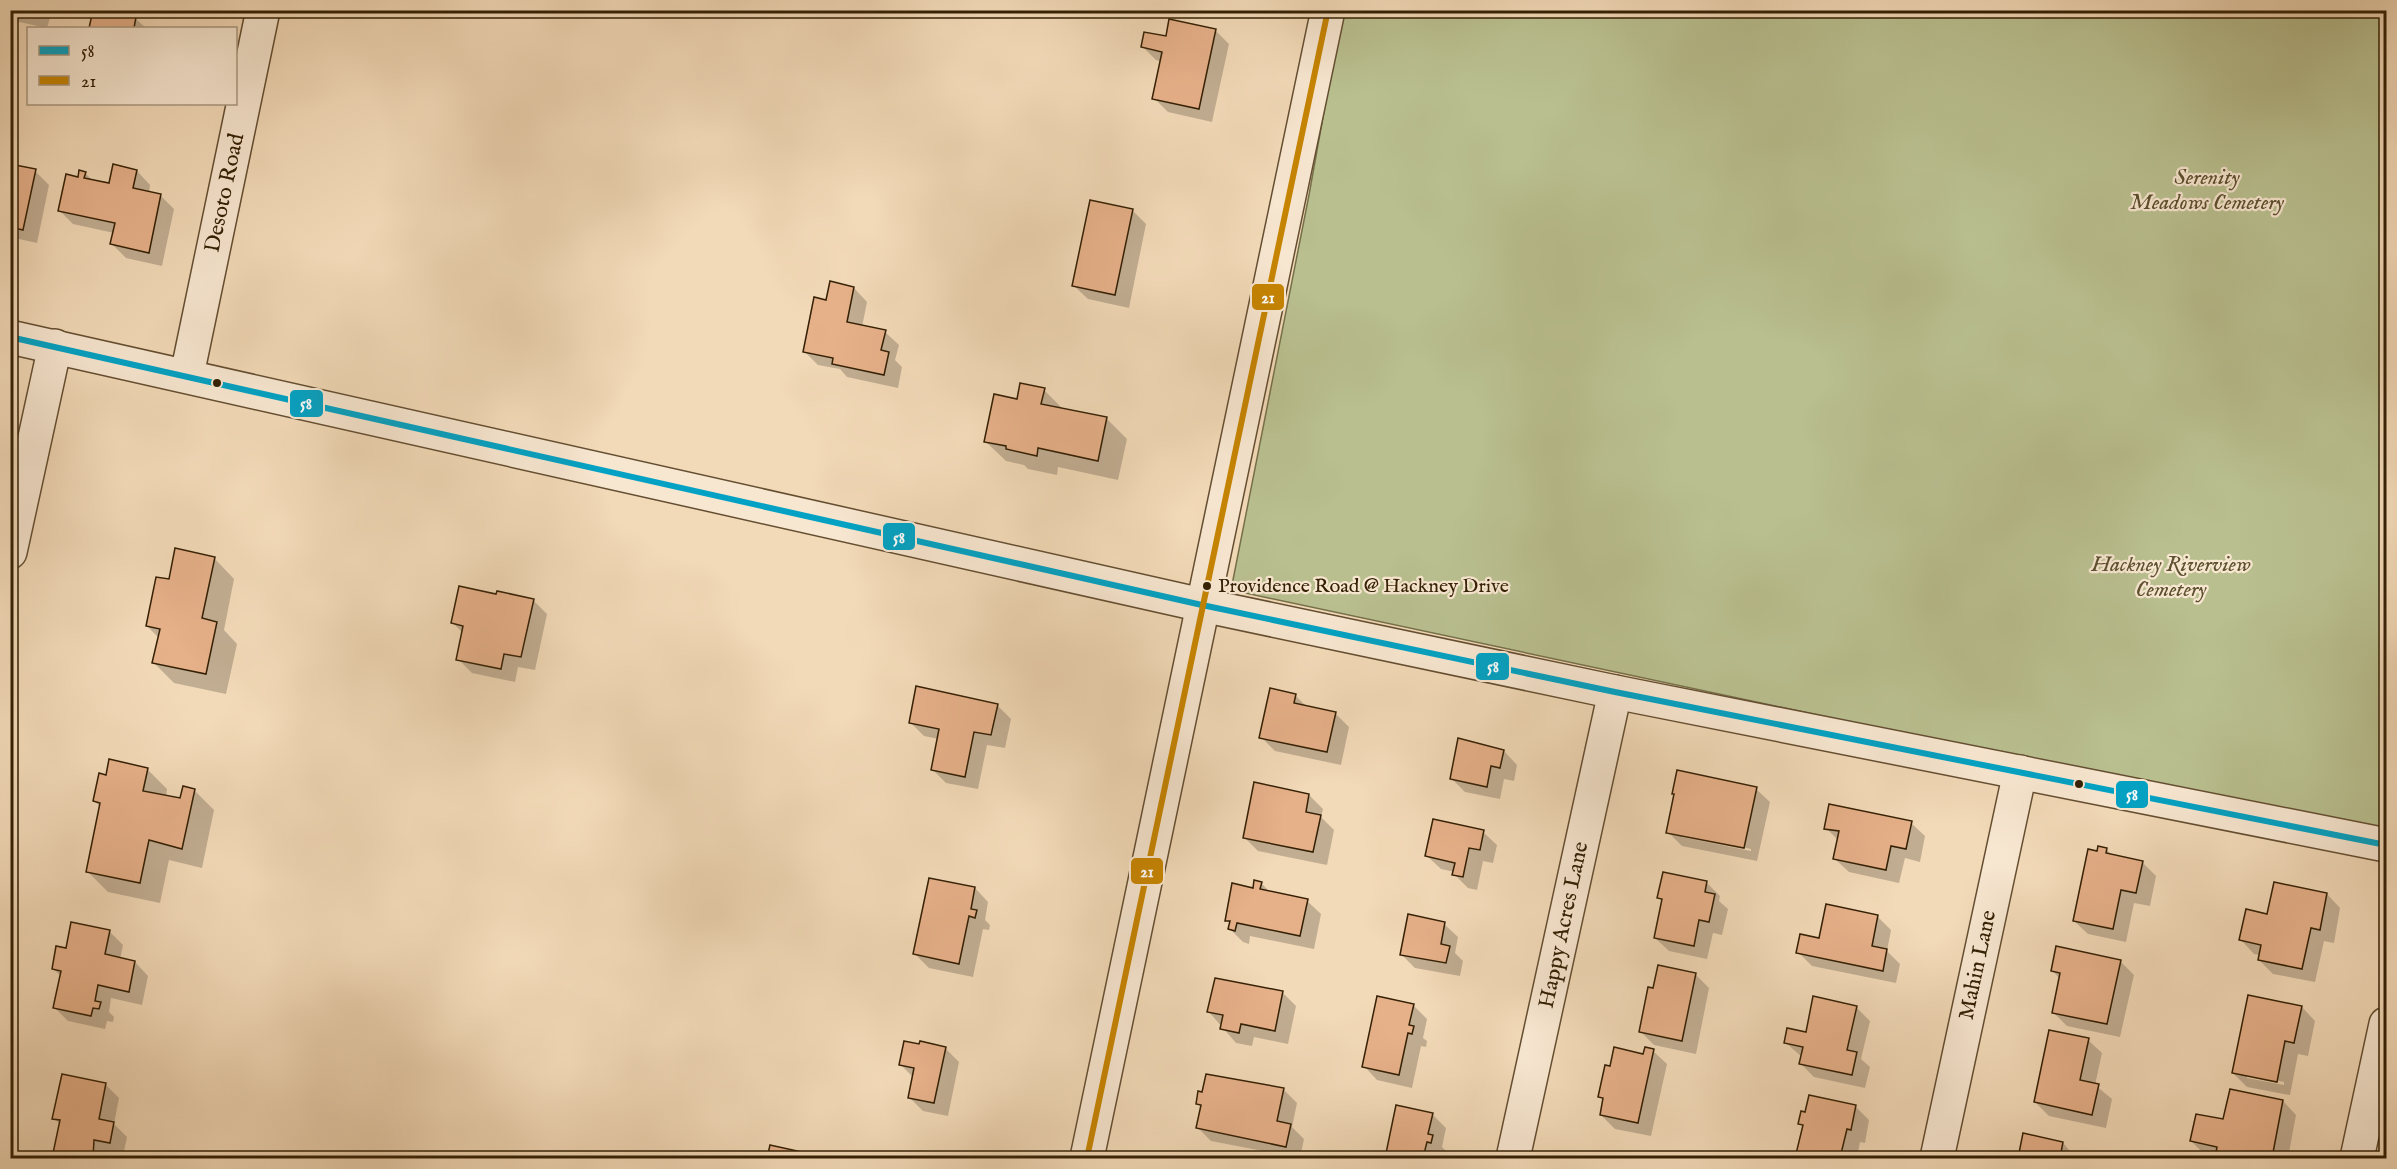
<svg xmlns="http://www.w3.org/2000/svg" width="2397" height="1169" viewBox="0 0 2397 1169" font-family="'IM FELL English',serif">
  <rect width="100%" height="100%" fill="#f2d9b7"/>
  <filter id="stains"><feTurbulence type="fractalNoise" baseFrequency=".00333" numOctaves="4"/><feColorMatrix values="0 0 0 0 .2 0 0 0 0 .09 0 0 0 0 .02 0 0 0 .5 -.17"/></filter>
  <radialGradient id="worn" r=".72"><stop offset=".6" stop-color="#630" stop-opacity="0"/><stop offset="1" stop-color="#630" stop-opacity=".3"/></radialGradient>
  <polygon fill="#b9bf8f" stroke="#76704a" stroke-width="1.5" points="1342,11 2386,11 2386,836 1231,590 1309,195"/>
  <g fill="#0003" fill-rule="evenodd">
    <polygon points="10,10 52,10 47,28 10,20"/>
    <polygon points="94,11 136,19 146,28 91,28"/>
    <polygon points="1215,30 1229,44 1212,122 1168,112 1154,98 1162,62 1156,60 1143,47 1167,38"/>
    <polygon points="10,166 35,171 49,185 37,243 10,237"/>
    <polygon points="137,171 150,185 149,193 160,195 174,209 162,266 126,258 112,244 114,233 73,224 59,210 85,173 93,181 110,185"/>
    <polygon points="1132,210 1146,224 1129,308 1088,299 1074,286"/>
    <polygon points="854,288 867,302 862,327 885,332 899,345 895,360 902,367 898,388 847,377 840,369 818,365 804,351 827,302"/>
    <polygon points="1044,390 1064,410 1107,419 1127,439 1118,480 1058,467 1057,475 1028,469 1024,465 1006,461 985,441 1018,400"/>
    <polygon points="214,558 234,579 224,630 237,644 226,694 174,683 154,663 159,638 147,626 170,581"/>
    <polygon points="497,595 533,600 547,614 535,670 518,667 515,682 472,673 458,659 463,633 453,623"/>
    <polygon points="1295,695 1307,707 1335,713 1349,727 1341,765 1275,751 1261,737"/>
    <polygon points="997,705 1011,719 1005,748 987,745 978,789 946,783 932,769 939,739 924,736 910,722"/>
    <polygon points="1504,751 1517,765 1514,781 1504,779 1500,799 1465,792 1451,778"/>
    <polygon points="147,769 167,789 166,797 181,800 194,790 214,810 202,868 169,860 160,903 108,892 87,871 101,807 94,801 107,777"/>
    <path d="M1756,789L1770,802L1757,861L1682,846L1668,832ZM1682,834L1751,849V851L1682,837Z"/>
    <polygon points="1309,795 1323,809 1321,817 1334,830 1327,865 1258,851 1244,837"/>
    <polygon points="1911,823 1925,836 1920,862 1905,858 1899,883 1849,872 1835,859 1839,841 1826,828"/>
    <polygon points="1483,832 1497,845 1493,863 1483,861 1477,890 1468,888 1454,874 1455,872 1441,869 1427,856"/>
    <polygon points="2106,849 2113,856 2142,862 2156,876 2150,906 2134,903 2126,942 2088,934 2074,921 2098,853"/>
    <polygon points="1261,883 1271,893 1307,901 1321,914 1314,949 1250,936 1249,944 1243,942 1230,929 1231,924 1227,920"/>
    <polygon points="1707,883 1720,896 1719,901 1728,909 1722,935 1713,933 1707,959 1669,951 1655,938 1663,902 1659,898"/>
    <polygon points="975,888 988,902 985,920 990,925 989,930 983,929 973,977 929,968 915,954"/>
    <polygon points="2327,894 2340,908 2334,943 2324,941 2315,982 2273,974 2259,960 2260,955 2254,954 2241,940 2268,916"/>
    <polygon points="1877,916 1891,930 1887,951 1900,964 1896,983 1812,966 1798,952 1820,940"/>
    <polygon points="1444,924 1458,937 1455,953 1463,961 1460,976 1415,968 1401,954"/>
    <polygon points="109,931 123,945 120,959 135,962 148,976 142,1005 111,998 109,1012 114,1017 113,1022 107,1021 105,1029 68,1021 54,1007 61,976 53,969 67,950"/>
    <polygon points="2120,961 2134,975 2120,1037 2067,1026 2053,1012 2060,979 2052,970"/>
    <polygon points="1695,974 1709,988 1696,1054 1654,1045 1641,1032 1654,990"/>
    <polygon points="1282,992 1296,1006 1288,1044 1254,1037 1252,1046 1236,1043 1209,1012"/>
    <polygon points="1413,1005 1427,1019 1423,1038 1427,1041 1426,1047 1421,1046 1412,1088 1377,1080 1364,1066"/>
    <polygon points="1856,1007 1870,1021 1861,1059 1870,1067 1865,1088 1814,1077 1801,1064 1802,1057 1786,1043"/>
    <path d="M2302,1007L2315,1021L2308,1056L2298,1054L2290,1095L2247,1087L2233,1073ZM2247,1075L2284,1082V1085L2247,1078Z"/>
    <polygon points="2088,1040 2102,1053 2095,1085 2112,1099 2106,1128 2049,1116 2035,1102"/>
    <polygon points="945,1048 959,1062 948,1116 923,1111 909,1097 914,1078 901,1065"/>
    <polygon points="1653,1051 1667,1064 1651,1136 1615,1129 1601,1115 1604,1101 1600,1097 1611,1068"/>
    <polygon points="63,1076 106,1085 119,1098 114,1124 127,1137 123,1156 108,1153 107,1158 53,1158 61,1125 54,1118"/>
    <polygon points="1284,1090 1297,1103 1292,1127 1304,1139 1300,1158 1211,1141 1197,1127 1202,1108 1197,1103"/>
    <polygon points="2283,1101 2296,1115 2288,1158 2216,1158 2205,1155 2191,1141 2224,1121"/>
    <polygon points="1397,1107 1432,1114 1446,1128 1442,1147 1446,1151 1445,1156 1440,1155 1439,1158 1386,1158"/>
    <polygon points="1856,1107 1869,1120 1865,1143 1860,1142 1857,1158 1797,1158 1804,1127 1800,1123"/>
    <polygon points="2024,1135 2063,1143 2076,1158 2019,1158"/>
    <polygon points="771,1147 810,1155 813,1158 768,1158"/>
  </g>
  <g fill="#e6b089" stroke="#342004" stroke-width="1.5">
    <polygon points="10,10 35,10 34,16"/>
    <polygon points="93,10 136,17 134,28 89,28"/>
    <polygon points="1169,19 1216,29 1199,109 1152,99 1162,52 1141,47 1144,32 1166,36"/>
    <polygon points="10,164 36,169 23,230 10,227"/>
    <polygon points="113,164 137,170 133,188 161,194 149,253 110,244 115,223 58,211 66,174 78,177 79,170 86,172 84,178 109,183"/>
    <polygon points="1090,200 1133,209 1115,295 1072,286"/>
    <polygon points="830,281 854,287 847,322 886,330 881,350 889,352 884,375 832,364 833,358 803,352 814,297 826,300"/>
    <polygon points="1020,383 1045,388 1041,404 1107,417 1098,461 1038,448 1037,456 1006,449 1006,446 984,442 994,394 1017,399"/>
    <polygon points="175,548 215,557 202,618 217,622 206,674 152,663 160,629 146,626 156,577 169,579"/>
    <polygon points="459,586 496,594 497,591 534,599 521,657 504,654 501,669 456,660 463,626 451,623"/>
    <polygon points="916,686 998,704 991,735 974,732 965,777 931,770 939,729 909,723"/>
    <polygon points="1270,688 1296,694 1294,703 1336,712 1327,752 1259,738"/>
    <polygon points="1458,738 1504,750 1500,768 1491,766 1487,787 1450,779"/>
    <polygon points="109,759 148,768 143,791 180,798 183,786 195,789 182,849 149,840 140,883 86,872 100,803 93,801 99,773 106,775"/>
    <polygon points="1677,770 1757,787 1744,848 1666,833 1674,794 1672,794"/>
    <polygon points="1254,782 1309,794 1306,812 1321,815 1313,852 1243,838"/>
    <polygon points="1829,804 1912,821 1906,849 1891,846 1886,870 1833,859 1839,831 1824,829"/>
    <polygon points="1433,819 1484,830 1480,850 1469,848 1463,877 1452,875 1455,863 1425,856"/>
    <polygon points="2098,846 2107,848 2106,853 2143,861 2136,893 2121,890 2113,929 2073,921 2088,849 2097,851"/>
    <polygon points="1663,872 1707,881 1705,892 1715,894 1709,922 1699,920 1694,946 1654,938 1662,899 1657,898"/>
    <polygon points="929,878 975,887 971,909 977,910 975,918 969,916 959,964 913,954"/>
    <polygon points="1254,880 1262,882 1260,889 1308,899 1300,936 1237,923 1235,931 1228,929 1230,921 1225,921 1232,883 1253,888"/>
    <polygon points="2274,882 2327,893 2320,930 2311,928 2302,969 2258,960 2261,945 2239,940 2246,909 2267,914"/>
    <polygon points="1826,904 1878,915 1872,946 1887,949 1883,971 1796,953 1800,934 1819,938"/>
    <polygon points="1408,914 1445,922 1441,944 1450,946 1446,963 1400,955"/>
    <polygon points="71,922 110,930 105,954 135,961 129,992 98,985 95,1001 101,1002 99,1009 93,1008 91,1016 53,1008 61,971 52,969 56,946 66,948"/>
    <polygon points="2056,946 2121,960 2107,1024 2052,1013 2060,973 2051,971"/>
    <polygon points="1658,965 1696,973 1682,1041 1639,1032 1648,987 1653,988"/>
    <polygon points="1215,978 1283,991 1275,1031 1241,1024 1239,1033 1220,1029 1223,1015 1207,1012"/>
    <polygon points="2248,995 2302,1006 2294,1043 2285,1041 2277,1082 2232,1073"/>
    <polygon points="1377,996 1414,1004 1409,1025 1414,1026 1412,1034 1408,1033 1399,1075 1362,1067"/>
    <polygon points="1813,996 1857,1006 1847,1050 1857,1052 1852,1075 1799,1064 1803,1047 1784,1043 1787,1028 1806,1032"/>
    <polygon points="2049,1030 2089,1038 2080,1080 2099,1084 2092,1115 2034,1102"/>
    <polygon points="904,1041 919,1044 920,1041 946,1047 934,1103 908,1098 914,1068 899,1065"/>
    <polygon points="1614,1047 1643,1054 1645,1047 1654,1049 1638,1123 1600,1115 1603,1098 1598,1097 1605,1065 1610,1066"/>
    <polygon points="62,1074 106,1083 99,1119 114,1122 110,1143 94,1140 93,1158 52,1158 60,1120 52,1119"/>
    <polygon points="1206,1074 1284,1088 1277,1121 1291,1124 1286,1147 1196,1128 1201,1105 1196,1104 1198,1091 1202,1092"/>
    <polygon points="2230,1089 2283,1100 2272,1158 2215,1158 2217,1147 2190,1141 2196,1114 2223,1119"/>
    <polygon points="1809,1095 1856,1105 1851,1130 1847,1129 1840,1158 1795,1158 1803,1125 1798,1124 1801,1111 1805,1112"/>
    <polygon points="1396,1105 1433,1113 1428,1134 1433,1135 1431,1143 1427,1142 1423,1158 1385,1158"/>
    <polygon points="2023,1133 2063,1142 2060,1158 2018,1158"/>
    <polygon points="770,1145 811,1154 810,1158 767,1158"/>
  </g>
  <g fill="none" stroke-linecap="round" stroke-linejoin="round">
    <g stroke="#644e31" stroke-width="36">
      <g id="minor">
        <polyline points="187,375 263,10"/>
        <polyline points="10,552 55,346"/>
        <polyline points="1087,1158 1328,10"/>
        <polyline points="1513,1158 1615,692"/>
        <polyline points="1937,1158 2020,772"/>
        <polyline points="2357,1158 2386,1024"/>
      </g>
    </g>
    <g stroke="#644e31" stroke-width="36">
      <polyline id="tertiary" points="10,337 1202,605 1615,692 2386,845"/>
    </g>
    <use href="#minor" stroke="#f7e6d0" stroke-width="33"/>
    <use href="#tertiary" stroke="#f7e6d0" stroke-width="33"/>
    <g stroke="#f7e6d0" stroke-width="10">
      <polyline id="bus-1" points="10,337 1202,605 1615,692 2386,845"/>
    </g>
    <g stroke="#f7e6d0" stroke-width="10">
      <polyline id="bus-2" points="1087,1158 1328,10"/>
    </g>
    <use href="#bus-1" stroke="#03a2c4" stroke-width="6"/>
    <use href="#bus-2" stroke="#c68401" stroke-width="6"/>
  </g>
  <g fill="#342004" stroke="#f7e6d0" stroke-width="2">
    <circle cx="217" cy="383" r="5"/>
    <circle cx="1207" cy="586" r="5"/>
    <circle cx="2079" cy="784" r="5"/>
  </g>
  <g text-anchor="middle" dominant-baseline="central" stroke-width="4.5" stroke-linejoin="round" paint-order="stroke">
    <g font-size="20" fill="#342004" stroke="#f7e6d0" text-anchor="start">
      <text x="1218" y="586">Providence Road @ Hackney Drive</text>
    </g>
    <g font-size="22" font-style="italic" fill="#5c502e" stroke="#f7e6d0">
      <text x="2207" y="178">Serenity<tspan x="2207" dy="25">Meadows Cemetery</tspan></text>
      <text x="2171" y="565">Hackney Riverview<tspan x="2171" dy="25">Cemetery</tspan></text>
    </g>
    <g font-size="22" fill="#342004" stroke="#f7e6d0">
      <text transform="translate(225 193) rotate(-78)">Desoto Road</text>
      <text transform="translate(1564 925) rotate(-78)">Happy Acres Lane</text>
      <text transform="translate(1978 965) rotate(-78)">Mahin Lane</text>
    </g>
  </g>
  <g stroke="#f7e6d0" stroke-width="2">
    <rect x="1251" y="283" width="34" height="28" rx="6" fill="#c68401"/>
    <rect x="289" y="389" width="35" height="29" rx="6" fill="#03a2c4"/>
    <rect x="882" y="522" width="34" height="29" rx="6" fill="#03a2c4"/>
    <rect x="1475" y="652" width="35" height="29" rx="6" fill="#03a2c4"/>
    <rect x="2115" y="780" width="34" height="29" rx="6" fill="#03a2c4"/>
    <rect x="1130" y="857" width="34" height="28" rx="6" fill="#c68401"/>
  </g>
  <g font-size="16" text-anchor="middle" font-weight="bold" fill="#fff">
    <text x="1268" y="303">21</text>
    <text x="306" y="409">58</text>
    <text x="899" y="543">58</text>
    <text x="1493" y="672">58</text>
    <text x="2132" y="800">58</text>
    <text x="1147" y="877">21</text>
  </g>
  <rect width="2397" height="1169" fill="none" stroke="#f2d9b7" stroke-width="36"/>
  <rect x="12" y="12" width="2373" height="1145" fill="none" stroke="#342004" stroke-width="3"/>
  <rect x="18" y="18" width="2361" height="1133" fill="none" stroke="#342004" stroke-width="1.5"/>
  <rect x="27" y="27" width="210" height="78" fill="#f7e6d0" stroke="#a9977e" stroke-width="1.5"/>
  <rect x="39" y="46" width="30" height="9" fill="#03a2c4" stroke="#a9977e" stroke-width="1.5"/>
  <text x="81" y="57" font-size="18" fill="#342004">58</text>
  <rect x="39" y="76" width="30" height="9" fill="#c68401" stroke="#a9977e" stroke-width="1.5"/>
  <text x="81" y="87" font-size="18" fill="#342004">21</text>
  <rect width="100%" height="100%" filter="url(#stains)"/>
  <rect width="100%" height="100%" fill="url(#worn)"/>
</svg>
